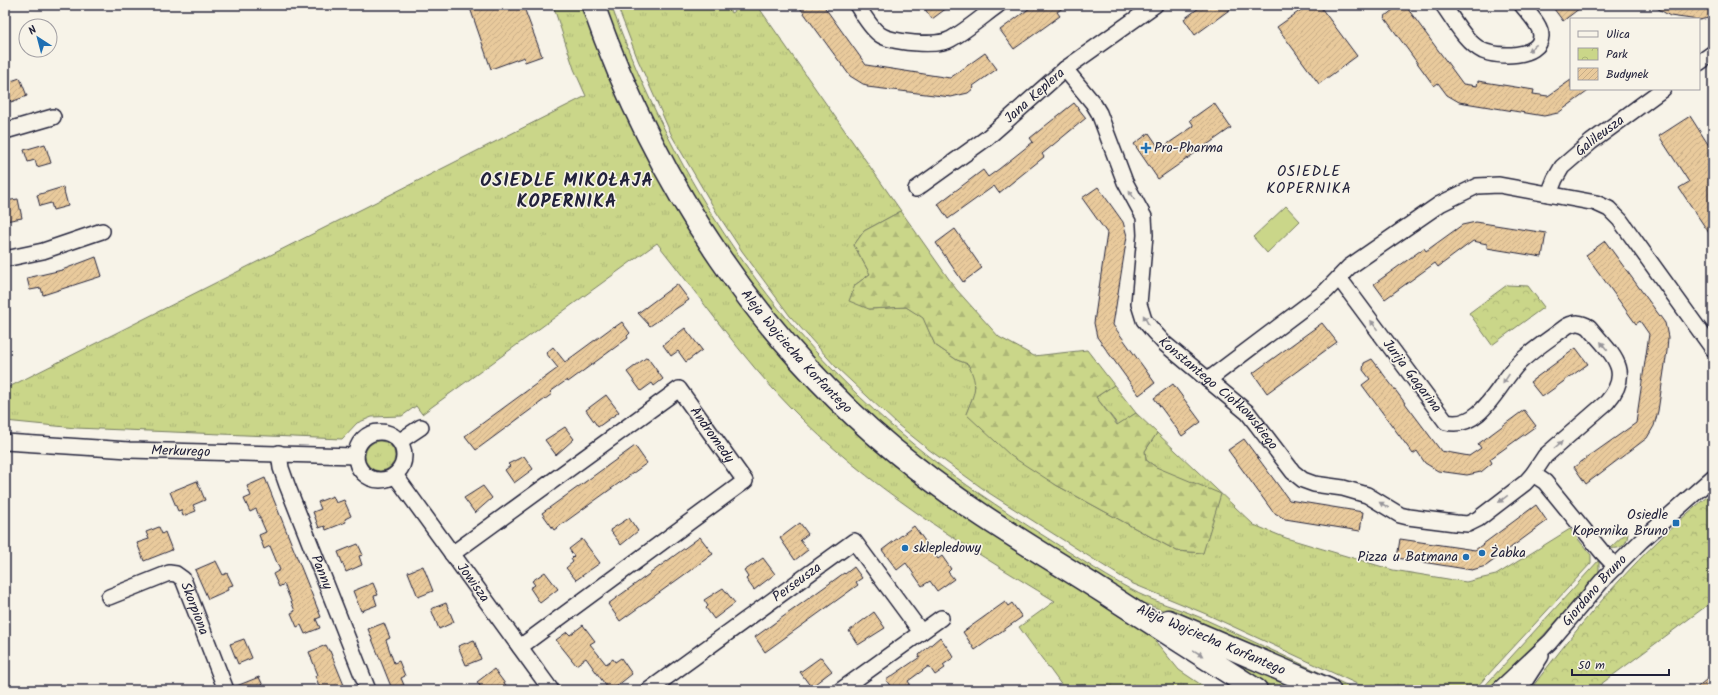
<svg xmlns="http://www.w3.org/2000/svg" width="1718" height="695" viewBox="0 0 1718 695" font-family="Kalam,sans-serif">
  <defs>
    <pattern id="grass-tufts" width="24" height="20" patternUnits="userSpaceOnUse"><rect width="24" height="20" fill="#cad689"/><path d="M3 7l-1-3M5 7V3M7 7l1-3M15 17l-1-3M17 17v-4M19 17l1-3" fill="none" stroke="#adb777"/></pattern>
    <pattern id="forest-firs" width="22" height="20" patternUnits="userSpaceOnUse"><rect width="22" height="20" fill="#cad689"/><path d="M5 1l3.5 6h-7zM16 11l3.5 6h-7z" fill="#adb777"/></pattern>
    <pattern id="park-crowns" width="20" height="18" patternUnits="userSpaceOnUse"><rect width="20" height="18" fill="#cad689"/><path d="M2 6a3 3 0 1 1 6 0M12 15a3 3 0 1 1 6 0" fill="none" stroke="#adb777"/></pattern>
    <pattern id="building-hatch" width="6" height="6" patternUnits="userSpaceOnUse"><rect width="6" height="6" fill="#e9ca9c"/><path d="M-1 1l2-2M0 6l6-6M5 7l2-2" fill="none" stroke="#c8ad87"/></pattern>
  </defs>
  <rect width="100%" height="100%" fill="#f7f3e8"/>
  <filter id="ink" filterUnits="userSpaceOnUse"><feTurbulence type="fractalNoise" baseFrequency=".025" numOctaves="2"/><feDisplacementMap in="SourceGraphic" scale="8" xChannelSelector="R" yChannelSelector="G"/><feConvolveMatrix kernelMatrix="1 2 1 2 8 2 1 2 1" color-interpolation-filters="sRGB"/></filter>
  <g filter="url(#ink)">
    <g fill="url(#grass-tufts)" stroke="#767c62">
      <path d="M553,5H582C602,57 622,109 648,159C714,283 806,402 921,485C945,503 972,519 998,535C1051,570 1104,604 1157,639L1156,642L1179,670L1209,690H1065L1019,627L1055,601C961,544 867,486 790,407C741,357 701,298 657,243L422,414L416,406L402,416L372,417L357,423L342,439L76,428L5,421V389L586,96L574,69Z"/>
      <path d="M604,5H611C677,185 776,336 928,456C962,483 999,507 1036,531C1067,550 1098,572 1130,589C1153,602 1179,608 1204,619C1255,642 1306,666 1357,690H1343L1200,624L1138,601L982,503L923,460L868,413L809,355L783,325L726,248L696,201L666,148L624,59Z"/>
      <polygon points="617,5 677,5 679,8 684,5 727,5 731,13 746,5 757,5 901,211 864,231 854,245 870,274 855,285 869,309 906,307 923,317 935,345 957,360 968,364 976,379 974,394 966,414 1056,485 1177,551 1203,553 1156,467 1146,460 1145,451 1157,433 1254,525 1286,538 1393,570 1466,582 1496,575 1570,529 1591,555 1591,563 1474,690 1370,690 1206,614 1131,583 989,493 928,449 898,425 836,367 790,316 742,251 717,213 672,136 638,60"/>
      <polygon points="1114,385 1136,413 1118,425 1096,397"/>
      <circle cx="380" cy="456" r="15"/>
      <path d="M1628,531C1628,543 1623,550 1610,548Z"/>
      <polygon points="1599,560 1599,572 1594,580 1541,638 1488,690 1481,690"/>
      <polygon points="1166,625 1307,690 1277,690"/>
    </g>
    <path fill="url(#forest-firs)" stroke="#767c62" d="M901,211L956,289L999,337L1034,356L1087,350L1114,385L1096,397L1117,425L1136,413L1157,433L1145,451L1146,460L1156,467L1221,494L1203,553L1177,551L1056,485L1011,456L966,414C975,391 979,387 968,364L957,360L935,345L923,318L906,307L869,309L849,301L855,285L870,274L854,245L864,231Z"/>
    <g fill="url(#park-crowns)" stroke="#767c62">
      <polygon points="1507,285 1528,286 1544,307 1492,345 1469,313"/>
      <path d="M1713,492V601L1593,690H1530C1586,616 1641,550 1713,492Z"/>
    </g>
    <polygon fill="#cad689" stroke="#767c62" points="1286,206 1300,221 1267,253 1253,237"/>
    <g fill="url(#building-hatch)" stroke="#22223b">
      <polygon points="469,5 523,5 542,56 525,62 524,57 491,69"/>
      <polygon points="798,5 823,5 866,65 950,78 985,53 997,69 973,86 974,88 968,93 951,97 867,87 867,85 863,84 850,76"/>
      <polygon points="922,5 951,5 932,19"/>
      <polygon points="1034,5 1067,5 1057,12 1060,16 1014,49 1000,30"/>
      <polygon points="1203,5 1236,5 1195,35 1184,19"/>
      <polygon points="1308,5 1319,5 1357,56 1319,84 1277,27"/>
      <polygon points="1399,5 1405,5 1463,84 1477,86 1478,81 1534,90 1533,94 1548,96 1571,80 1571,89 1591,89 1558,113 1544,116 1459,102 1447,95 1438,83 1434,86 1384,17"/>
      <polygon points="1551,5 1584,5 1563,21"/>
      <polygon points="1652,5 1713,5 1713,17 1699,20 1670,16"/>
      <polygon points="20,78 27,96 11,102 8,94 5,95 5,83"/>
      <polygon points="1074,103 1086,118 1042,154 1044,157 999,193 994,186 948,219 938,204 983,170 988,177 999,169 1033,142 1030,138"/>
      <polygon points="1214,103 1231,128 1158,179 1134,144 1149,133 1160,149 1194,126 1190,120"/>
      <polygon points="1690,116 1713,152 1713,239 1679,188 1689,182 1659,136"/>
      <polygon points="45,144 51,163 37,167 35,160 28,162 24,150"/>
      <polygon points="63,187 68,206 53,210 51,203 40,206 37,195"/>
      <polygon points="1098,187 1123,222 1127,236 1113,325 1155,383 1139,395 1097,337 1094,323 1107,233 1082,198"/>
      <polygon points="18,199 22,218 5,221 5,201"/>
      <polygon points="1476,222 1546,233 1542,257 1487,248 1487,244 1473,241 1438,267 1435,263 1385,299 1374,284 1424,248 1426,251 1462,225"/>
      <polygon points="955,229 982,268 963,282 936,243"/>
      <polygon points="1605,241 1665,323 1668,337 1667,351 1658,411 1654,426 1647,438 1586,484 1574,467 1636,423 1649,334 1640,321 1636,324 1586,255"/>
      <polygon points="96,257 102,276 43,295 41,288 30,290 27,278 62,270"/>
      <polygon points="677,284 689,300 650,326 638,313"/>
      <polygon points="622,322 630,333 627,336 628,338 568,382 567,380 550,392 552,394 476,450 465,436 558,368 546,353 553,347 565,362 614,326 615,327"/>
      <polygon points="1322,323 1337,342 1267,393 1253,373"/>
      <polygon points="685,328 702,350 686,362 678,351 671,356 663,345"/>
      <polygon points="1576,348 1588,364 1542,397 1530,382"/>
      <polygon points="647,357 663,379 654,386 652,383 641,391 627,372"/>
      <polygon points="1372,359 1441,451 1469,456 1481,448 1478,444 1524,410 1536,426 1490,459 1492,463 1481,472 1467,475 1438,471 1425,463 1417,451 1413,454 1362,385 1370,379 1363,370 1364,363"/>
      <polygon points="1173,384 1201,422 1182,436 1154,398"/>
      <polygon points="606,395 619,412 598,427 586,410"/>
      <polygon points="565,427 574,439 556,455 545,440"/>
      <polygon points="1244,439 1289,500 1363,512 1360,531 1285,519 1273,512 1228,450"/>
      <polygon points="635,446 647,463 554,530 542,513"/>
      <polygon points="524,456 533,469 514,483 505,470 510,466 508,464"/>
      <polygon points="265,478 321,617 316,619 320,628 305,634 301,625 297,627 291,613 295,611 284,584 279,587 273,574 280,570 270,546 264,549 259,535 266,532 256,509 250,512 244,499 251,496 247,486"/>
      <polygon points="197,481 205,500 193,505 196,511 183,516 181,510 178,511 170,492"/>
      <polygon points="483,486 492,498 475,513 464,498"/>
      <polygon points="333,496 336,503 344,500 351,516 345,519 346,522 326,530 325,526 319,528 313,512 321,509 318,502"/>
      <polygon points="1536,505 1547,521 1486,566 1472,570 1397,558 1400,539 1475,550"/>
      <polygon points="629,518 638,531 621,545 610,530"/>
      <polygon points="800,523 808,534 800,540 808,550 795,560 780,538"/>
      <polygon points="914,526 938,559 942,556 951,569 948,572 954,579 937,591 930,581 922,586 906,563 897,570 882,550"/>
      <polygon points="159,527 162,534 165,532 172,550 144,561 137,543 149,539 146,532"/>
      <polygon points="700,537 713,554 620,621 608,604"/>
      <polygon points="582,539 600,563 576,580 566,568 573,562 571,559 574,556 569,549"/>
      <polygon points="358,544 363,555 359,556 362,565 346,572 338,552"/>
      <polygon points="763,558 775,574 754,590 746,579 748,577 744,571"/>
      <polygon points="216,561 223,575 227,573 233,585 227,587 228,590 208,599 195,570"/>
      <polygon points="423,566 433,591 418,597 408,572"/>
      <polygon points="854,567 862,578 856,582 858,585 765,652 755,637 844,573 845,574"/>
      <polygon points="545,572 558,589 540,603 530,588 535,585 532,581"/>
      <polygon points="373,583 378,595 374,596 377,605 361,611 353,591"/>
      <polygon points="723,588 735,603 714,619 706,608 708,606 704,600"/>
      <polygon points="1005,602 1008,606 1012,603 1022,617 975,650 963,632"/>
      <polygon points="446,603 454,622 439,629 431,609"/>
      <polygon points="874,612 885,628 858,645 849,631"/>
      <polygon points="384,623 390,638 386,640 394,663 399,661 405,676 401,678 404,685 392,689 368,629"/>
      <polygon points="583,625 595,641 590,644 606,664 613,659 615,662 621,658 632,674 612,690 609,690 586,658 576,665 556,640 567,632 570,635"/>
      <polygon points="940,637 954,657 943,665 945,668 935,675 929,666 908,681 910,684 901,690 893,690 886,680 920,657 919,655"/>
      <polygon points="244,639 252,658 238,664 230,644"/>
      <polygon points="474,640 481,659 466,665 458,646"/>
      <polygon points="326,645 329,651 330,651 346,690 321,690 315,676 318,675 309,652"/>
      <polygon points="821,657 832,671 811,687 800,672"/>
      <polygon points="494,669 503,681 509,690 483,690 477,682"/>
      <polygon points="1713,674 1713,690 1694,690"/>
      <polygon points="259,677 265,690 235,690 234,687"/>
    </g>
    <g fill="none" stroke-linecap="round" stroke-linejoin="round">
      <g stroke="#22223b" stroke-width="18">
        <g id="street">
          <path d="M857,5C863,15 870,27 879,34C890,43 938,47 951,39C967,30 983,16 998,5"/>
          <path d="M1443,5C1454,20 1466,43 1483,51C1497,57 1540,59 1541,36C1541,25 1528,13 1522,5"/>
          <polyline points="1699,63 1713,53"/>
          <path id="s1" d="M1065,69L1093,103L1099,113L1125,182L1144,217L1145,235L1139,304L1144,320L1154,332L1165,344L1248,413L1293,472L1303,480L1314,484L1343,488L1367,495L1400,515L1408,517L1455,523L1468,524L1478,519L1525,483L1533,474L1545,456L1607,402C1635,370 1610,353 1589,327C1581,322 1576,322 1567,326C1551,338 1532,350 1518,364C1499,383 1481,431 1446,422L1339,278"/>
          <polyline points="5,131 53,117"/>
          <path id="s2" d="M916,189L987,138L1065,69L1155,5"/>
          <path id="s3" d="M1549,194L1555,179L1562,167L1591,142L1663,89"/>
          <polyline points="5,259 43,251 102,231"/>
          <polyline points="1208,380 1326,291 1349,267 1440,204 1477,186 1499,185 1596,203 1609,209 1620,220 1713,349"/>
          <circle cx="380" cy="456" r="24"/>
          <polyline points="400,441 421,427"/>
          <path id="s4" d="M5,442L129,450L356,456"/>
          <path id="s5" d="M279,453L281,468L287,485L368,690"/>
          <polyline points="1533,474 1545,482 1602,552 1616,567"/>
          <path id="s6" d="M395,475L551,690"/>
          <path id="s7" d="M452,554L679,389L745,481L520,647"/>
          <path id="s8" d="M109,597L169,573L176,574L183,579L226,690"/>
          <path id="s9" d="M649,690L854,541L921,632"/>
          <polyline points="841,690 941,618"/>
          <path id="s10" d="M1499,690L1550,642L1607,575L1641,541L1713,477"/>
          <polyline points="1519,690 1541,656"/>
        </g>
      </g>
      <g stroke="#22223b" stroke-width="25">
        <g id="secondary">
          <path id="s11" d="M593,5C656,184 764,350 915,467C978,517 1048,556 1116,600C1163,630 1209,660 1256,690"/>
          <polyline points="1168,621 1329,690"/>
        </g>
      </g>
      <use href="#street" stroke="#f7f3e8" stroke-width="15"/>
      <use href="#secondary" stroke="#f7f3e8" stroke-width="22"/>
    </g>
    <defs><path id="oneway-solid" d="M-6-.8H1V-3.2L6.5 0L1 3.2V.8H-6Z"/></defs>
    <g fill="#97959a">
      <use href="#oneway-solid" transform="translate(1532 48) rotate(142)"/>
      <use href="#oneway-solid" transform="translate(1132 195) rotate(-121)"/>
      <use href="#oneway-solid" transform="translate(1146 320) rotate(-119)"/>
      <use href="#oneway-solid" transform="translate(1374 325) rotate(-126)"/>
      <use href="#oneway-solid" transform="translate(1604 346) rotate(-128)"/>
      <use href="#oneway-solid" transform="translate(1506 379) rotate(124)"/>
      <use href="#oneway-solid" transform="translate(1558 445) rotate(-41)"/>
      <use href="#oneway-solid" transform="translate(1503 499) rotate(143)"/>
      <use href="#oneway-solid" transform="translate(1384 505) rotate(-149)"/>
      <use href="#oneway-solid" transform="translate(1198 653) rotate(32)"/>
    </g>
  </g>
  <g fill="#1f6fb2" stroke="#f7f3e8" stroke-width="1.5">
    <path d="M1144 142h4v4h4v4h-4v4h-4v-4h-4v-4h4z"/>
    <rect x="1672" y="519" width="8" height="8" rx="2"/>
    <circle cx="905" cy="548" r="4"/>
    <circle cx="1482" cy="553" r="4"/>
    <circle cx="1466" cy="557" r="4"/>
  </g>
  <g text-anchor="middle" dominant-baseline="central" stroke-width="3.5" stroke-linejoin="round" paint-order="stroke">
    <g font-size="14" fill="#22223b" stroke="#f7f3e8">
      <text stroke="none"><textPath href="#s2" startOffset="151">Jana Keplera</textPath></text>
      <text stroke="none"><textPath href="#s3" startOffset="79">Galileusza</textPath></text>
      <text stroke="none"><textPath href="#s11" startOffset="405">Aleja Wojciecha Korfantego</textPath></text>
      <text transform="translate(1412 376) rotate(53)">Jurija Gagarina</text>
      <text stroke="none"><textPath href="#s1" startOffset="378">Konstantego Ciołkowskiego</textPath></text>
      <text stroke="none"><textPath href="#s7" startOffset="337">Andromedy</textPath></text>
      <text stroke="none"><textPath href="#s4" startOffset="176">Merkurego</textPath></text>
      <text stroke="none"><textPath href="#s5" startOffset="127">Panny</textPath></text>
      <text stroke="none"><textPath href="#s9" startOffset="183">Perseusza</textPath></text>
      <text stroke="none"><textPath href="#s6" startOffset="133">Jowisza</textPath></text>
      <text stroke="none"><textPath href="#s10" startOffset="138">Giordano Bruno</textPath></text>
      <text stroke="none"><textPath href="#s8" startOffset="112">Skorpiona</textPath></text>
      <text transform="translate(1211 640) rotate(23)">Aleja Wojciecha Korfantego</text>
    </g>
    <g font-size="14" fill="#22223b" stroke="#f7f3e8" text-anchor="start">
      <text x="1154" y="148">Pro-Pharma</text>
      <text x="1668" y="515" text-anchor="end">Osiedle<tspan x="1668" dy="16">Kopernika Bruno</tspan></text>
      <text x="913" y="548">sklepledowy</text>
      <text x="1490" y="553">Żabka</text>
      <text x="1458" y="557" text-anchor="end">Pizza u Batmana</text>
    </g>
    <g font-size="15" letter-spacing="1" fill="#22223b" stroke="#f7f3e8">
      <text x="1309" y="172">OSIEDLE<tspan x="1309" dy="17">KOPERNIKA</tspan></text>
    </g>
    <g font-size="18" font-weight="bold" letter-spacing="1" fill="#22223b" stroke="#f7f3e8">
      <text x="567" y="181">OSIEDLE MIKOŁAJA<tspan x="567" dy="21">KOPERNIKA</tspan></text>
    </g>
  </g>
  <rect width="1718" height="695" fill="none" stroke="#f7f3e8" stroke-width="20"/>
  <rect x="10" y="10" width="1698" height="675" fill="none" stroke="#22223b" stroke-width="1.5" filter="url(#ink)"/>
  <rect x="1570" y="18" width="130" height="72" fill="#f7f3e8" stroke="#a29fa3"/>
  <rect x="1578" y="31" width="20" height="6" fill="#f7f3e8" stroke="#a29fa3"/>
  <text x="1606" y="38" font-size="12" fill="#22223b">Ulica</text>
  <rect x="1578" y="48" width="20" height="12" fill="url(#park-crowns)" stroke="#a29fa3"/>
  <text x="1606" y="58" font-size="12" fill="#22223b">Park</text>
  <rect x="1578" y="68" width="20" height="12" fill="url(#building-hatch)" stroke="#a29fa3"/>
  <text x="1606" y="78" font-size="12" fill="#22223b">Budynek</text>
  <g transform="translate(38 38) rotate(324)"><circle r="19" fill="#f7f3e8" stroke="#a29fa3"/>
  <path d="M0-3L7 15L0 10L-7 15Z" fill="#1f6fb2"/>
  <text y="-6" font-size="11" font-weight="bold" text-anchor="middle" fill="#22223b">N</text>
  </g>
  <path d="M1572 669v6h97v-6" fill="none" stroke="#22223b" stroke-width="2"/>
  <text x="1578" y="669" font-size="12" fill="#22223b" stroke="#f7f3e8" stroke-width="3" paint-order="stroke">50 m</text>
</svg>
